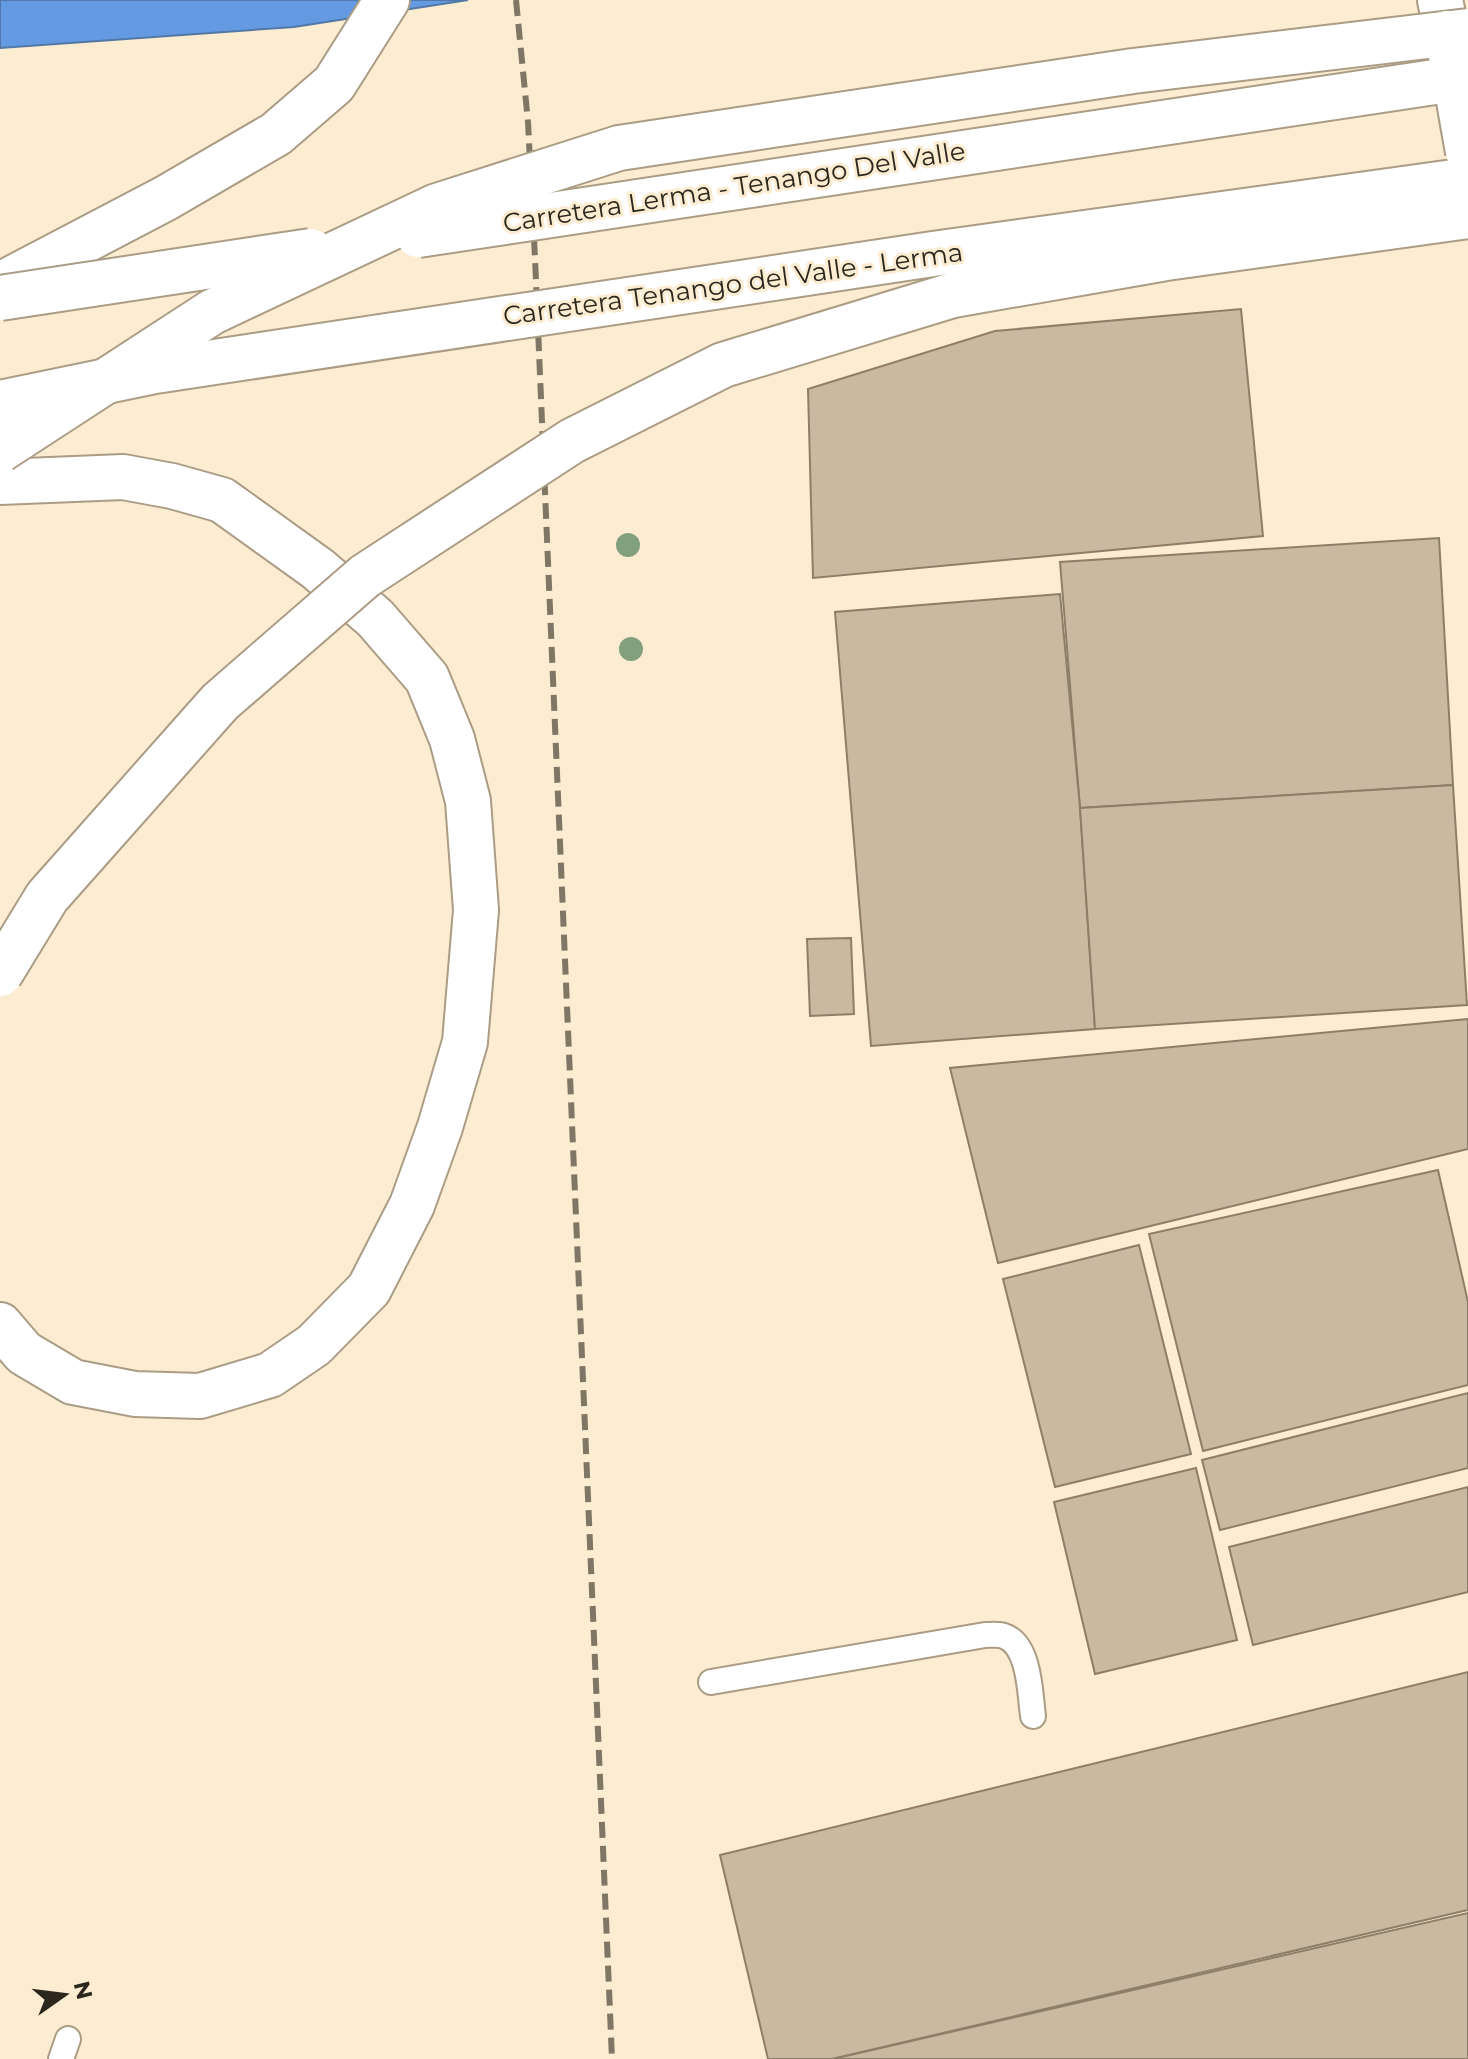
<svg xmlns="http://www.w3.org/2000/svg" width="1468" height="2059" viewBox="0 0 1468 2059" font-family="Montserrat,sans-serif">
  <rect width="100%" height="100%" fill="#fcecd2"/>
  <polygon fill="#639ae2" stroke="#5278a7" stroke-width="2" points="0,0 468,0 294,27 0,48"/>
  <g fill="#c9b9a0" stroke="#8d7f67" stroke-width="2">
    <polygon points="1241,309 1263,536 813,578 808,389 995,331"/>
    <polygon points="1439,538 1453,785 1080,808 1060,562"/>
    <polygon points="1060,594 1080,808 1095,1029 871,1046 835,612"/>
    <polygon points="1453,785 1467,1005 1095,1029 1080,808"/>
    <polygon points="851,938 854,1014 810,1016 807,939"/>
    <polygon points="1468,1019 1468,1149 998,1263 950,1068"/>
    <polygon points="1438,1170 1468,1302 1468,1385 1203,1451 1149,1234"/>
    <polygon points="1139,1245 1191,1454 1055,1487 1003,1279"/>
    <polygon points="1468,1393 1468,1468 1220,1530 1202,1460"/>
    <polygon points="1196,1468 1237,1640 1095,1674 1054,1502"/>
    <polygon points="1468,1487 1468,1592 1253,1645 1229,1547"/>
    <polygon points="1468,1672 1468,1910 832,2059 768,2059 720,1855"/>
    <polygon points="1468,1913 1468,2059 833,2059"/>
  </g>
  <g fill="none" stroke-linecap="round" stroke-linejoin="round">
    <g stroke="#ab9c84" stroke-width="28">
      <g id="service">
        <path d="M711,1682L985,1635C991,1635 999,1634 1004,1636C1030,1645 1030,1694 1033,1716"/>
        <polyline points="61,2059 68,2039"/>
      </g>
    </g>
    <g stroke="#ab9c84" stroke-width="48">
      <polyline id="secondary" points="1440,0 1447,33"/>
    </g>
    <g stroke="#ab9c84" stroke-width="48">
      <g id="motorway">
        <polyline points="0,285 166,198 276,134 334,84 387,0"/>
        <polyline points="0,482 123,477 172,486 222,500 318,569 375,618 427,678 452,739 468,801 476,910 465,1042 440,1127 412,1205 369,1289 314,1345 270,1375 200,1396 135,1394 73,1382 24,1353 0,1325"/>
      </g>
    </g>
    <use href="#service" stroke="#fff" stroke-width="24"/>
    <use href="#secondary" stroke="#fff" stroke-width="44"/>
    <use href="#motorway" stroke="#fff" stroke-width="44"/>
    <polyline stroke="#7f7665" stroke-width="6" stroke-dasharray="16 8" stroke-linecap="butt" points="516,0 528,122 535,258 612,2059"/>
    <g stroke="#ab9c84" stroke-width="48" stroke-linecap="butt">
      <polyline id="secondary-bridge" points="1447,33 1468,152"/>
    </g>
    <g stroke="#ab9c84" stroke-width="48" stroke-linecap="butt">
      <g id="motorway-bridge">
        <polyline points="418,235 1468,77"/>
        <polyline points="0,298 311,251"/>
        <polyline points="0,403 155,371 933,254 1468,180"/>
        <polyline points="0,450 212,312 437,206 619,148 1133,71 1468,31"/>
        <polyline points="0,974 47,897 220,702 365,576 572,441 723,365 953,295 1166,258 1468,216"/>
      </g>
    </g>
    <use href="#secondary-bridge" stroke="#fff" stroke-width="44"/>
    <use href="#motorway-bridge" stroke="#fff" stroke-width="44"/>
  </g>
  <g fill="#829f7e">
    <circle cx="628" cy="545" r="12"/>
    <circle cx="631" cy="649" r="12"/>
  </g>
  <g text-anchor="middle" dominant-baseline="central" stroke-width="6" stroke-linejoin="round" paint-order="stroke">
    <g font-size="26" fill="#2c271d" stroke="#fcecd2">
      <text transform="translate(734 187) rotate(-9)">Carretera Lerma - Tenango Del Valle</text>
      <text transform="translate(733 284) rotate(-8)">Carretera Tenango del Valle - Lerma</text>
    </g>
  </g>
  <g transform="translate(64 1995) rotate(76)" stroke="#fcecd2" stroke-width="6" paint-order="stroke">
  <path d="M0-6L14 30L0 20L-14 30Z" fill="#2c271d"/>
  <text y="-12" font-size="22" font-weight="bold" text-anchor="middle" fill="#2c271d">N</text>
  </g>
</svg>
